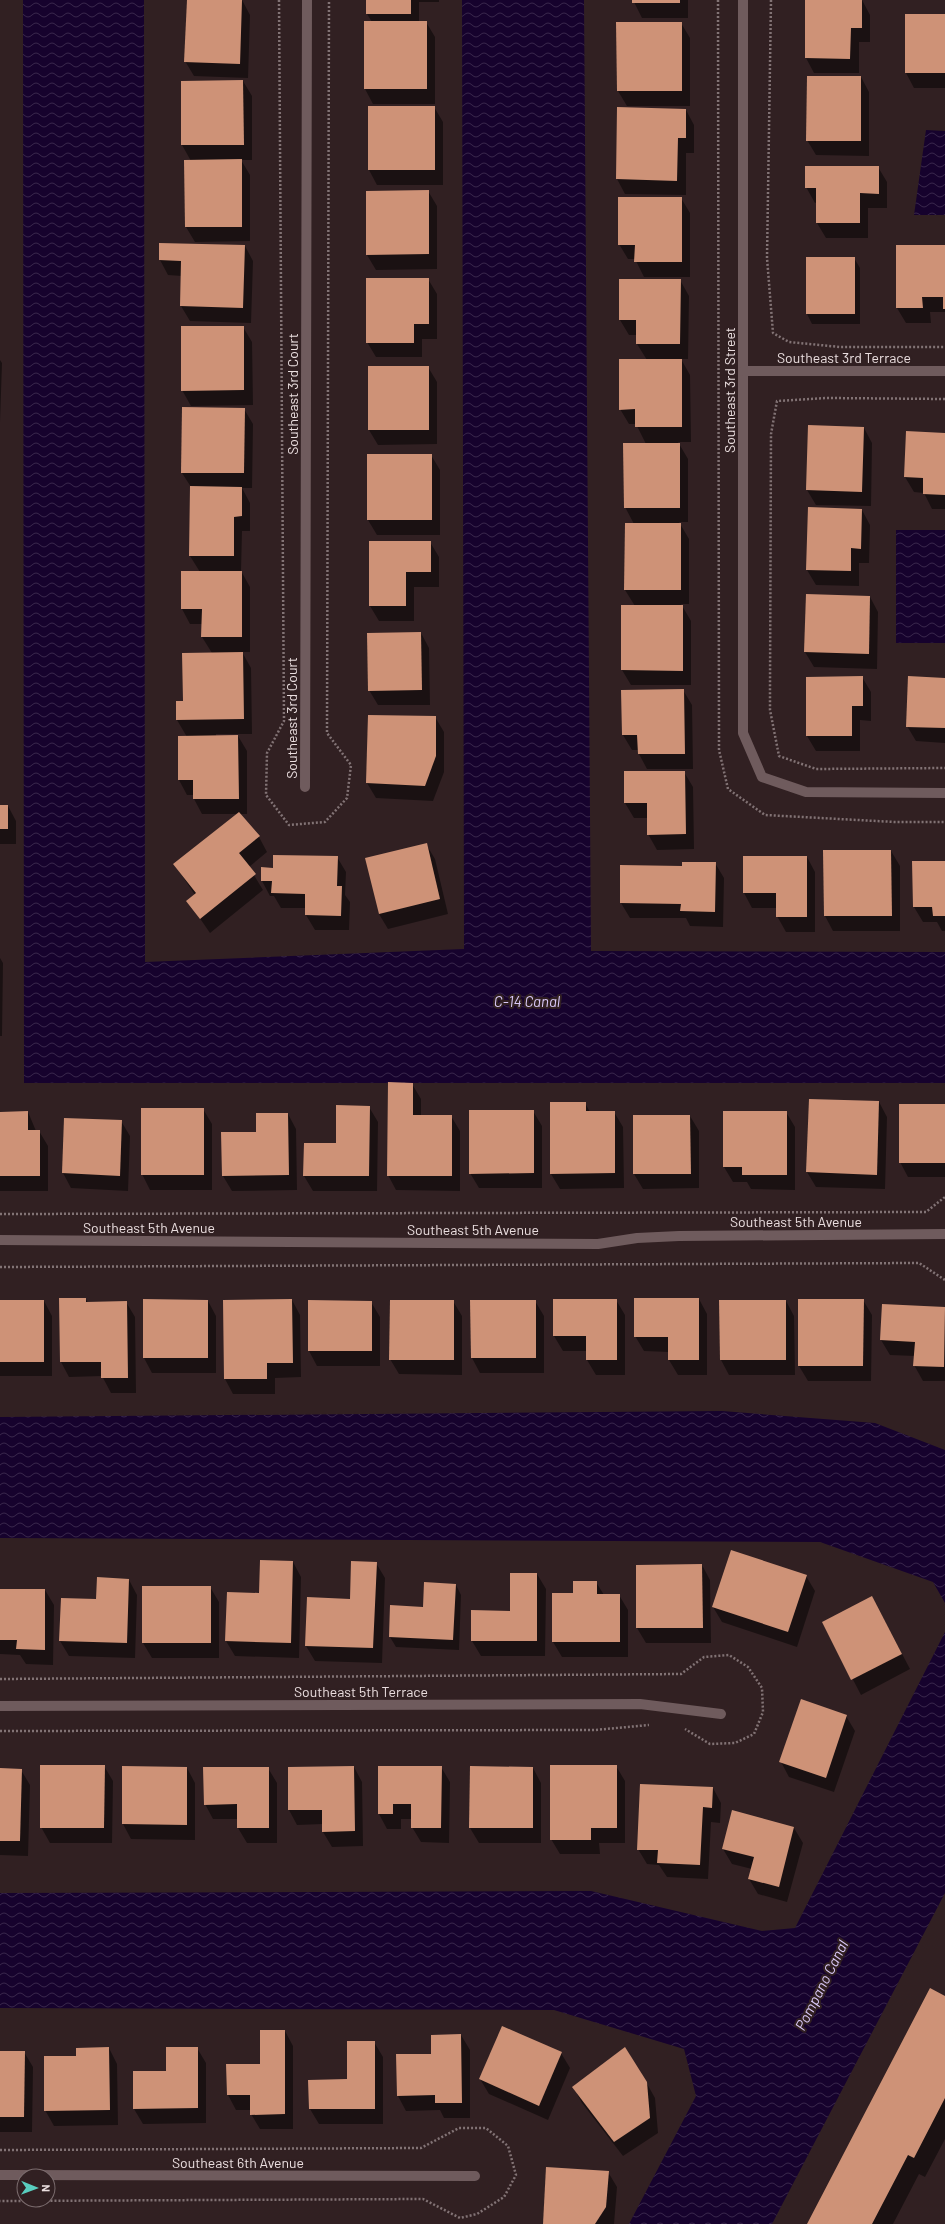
<svg xmlns="http://www.w3.org/2000/svg" width="945" height="2224" viewBox="0 0 945 2224" font-family="Barlow,sans-serif">
  <defs>
    <pattern id="water-waves" width="16" height="10" patternUnits="userSpaceOnUse"><rect width="16" height="10" fill="#16022d"/><path d="M0 5q4-4 8 0t8 0" fill="none" stroke="#38264b"/></pattern>
  </defs>
  <rect width="100%" height="100%" fill="#312022"/>
  <g fill="url(#water-waves)">
    <polygon points="23,0 144,0 145,962 464,949 462,0 584,0 591,951 945,952 945,1083 24,1083"/>
    <polygon points="926,130 945,131 945,215 914,215"/>
    <rect x="896" y="530" width="49" height="113"/>
    <polygon points="722,1411 875,1423 945,1450 945,1603 933,1582 820,1542 0,1538 0,1417"/>
    <polygon points="945,1632 945,1893 772,2224 629,2224 696,2096 684,2049 554,2010 0,2008 0,1893 591,1891 762,1931 795,1928"/>
  </g>
  <g fill="#0007">
    <polygon points="188,0 242,0 250,15 248,78 194,76 185,61"/>
    <polygon points="367,0 439,0 439,2 419,2 419,22 426,22 435,37 435,104 373,104 365,89 372,22 367,14"/>
    <polygon points="633,0 688,0 688,18 642,18"/>
    <polygon points="806,0 862,0 870,15 870,42 859,42 859,73 814,73 806,58"/>
    <polygon points="945,16 945,88 914,88 906,73"/>
    <polygon points="617,23 681,23 690,38 690,106 627,106 618,91"/>
    <polygon points="861,77 869,92 869,156 816,155 807,140"/>
    <polygon points="243,81 252,96 252,160 241,160 250,175 250,241 195,242 186,227 191,161 182,145"/>
    <polygon points="434,107 443,122 443,185 377,185 369,170"/>
    <polygon points="618,108 686,110 694,125 694,153 686,153 686,195 625,194 617,179"/>
    <polygon points="878,167 887,182 887,208 868,208 868,238 826,238 817,223 817,202 815,203 806,187"/>
    <polygon points="428,191 437,206 437,269 376,270 367,255"/>
    <polygon points="681,198 690,213 690,277 644,277 635,259 628,259 619,244"/>
    <polygon points="160,244 245,246 253,261 251,323 190,321 181,306 182,276 168,275 160,260"/>
    <polygon points="945,246 945,312 930,312 931,323 906,323 897,308"/>
    <polygon points="854,258 860,268 860,324 812,324 807,314"/>
    <polygon points="428,279 437,294 437,339 422,339 422,357 376,357 367,342"/>
    <polygon points="680,280 689,296 688,359 681,359 690,375 691,442 678,442 688,459 688,522 679,522 689,539 689,604 681,604 691,621 691,685 631,685 622,670 635,606 625,590 634,524 625,507 646,444 636,424 629,424 620,409 647,360 637,344 637,335 629,335 620,320"/>
    <polygon points="243,327 252,342 253,405 191,406 182,390"/>
    <polygon points="0,360 2,363 0,422"/>
    <polygon points="428,367 437,382 437,444 378,445 369,430"/>
    <polygon points="244,409 253,424 252,488 242,488 250,503 250,531 242,531 241,571 250,587 250,652 242,652 251,668 252,734 216,734 216,736 238,736 247,751 247,814 240,814 259,837 267,852 249,867 263,890 210,933 188,901 195,895 175,865 238,814 202,814 194,799 194,795 187,795 179,780 187,737 177,720 184,702 212,653 202,637 202,624 190,624 182,609 200,572 190,556 191,487 182,473"/>
    <polygon points="864,428 872,443 871,506 816,505 807,490"/>
    <polygon points="906,432 945,434 945,509 932,509 924,493 914,492 905,477"/>
    <polygon points="431,455 440,470 440,535 377,535 368,520"/>
    <polygon points="809,508 862,510 870,525 869,563 859,563 859,586 816,585 807,570"/>
    <polygon points="430,542 439,557 439,587 414,587 414,621 379,621 370,606"/>
    <polygon points="870,597 878,612 877,669 814,667 805,652"/>
    <polygon points="421,633 429,648 430,705 378,705 369,690"/>
    <polygon points="862,677 871,692 871,721 860,720 860,751 816,751 807,736"/>
    <polygon points="945,679 945,743 916,741 907,726"/>
    <polygon points="683,690 692,705 693,769 647,769 639,754 638,750 632,750 623,735"/>
    <polygon points="435,717 444,732 444,772 433,801 376,798 367,783"/>
    <polygon points="684,772 693,787 694,849 657,850 648,834 648,818 634,818 625,803"/>
    <polygon points="0,806 8,806 16,821 16,844 0,844"/>
    <polygon points="426,844 435,859 448,914 388,929 379,914"/>
    <polygon points="891,851 900,866 900,931 833,931 825,916"/>
    <polygon points="337,857 346,872 345,895 350,902 349,930 315,930 306,915 306,908 281,908 274,896 270,896 262,881 274,869"/>
    <polygon points="807,857 815,872 815,932 786,932 777,916 777,908 752,908 744,893"/>
    <polygon points="945,862 945,931 942,931 937,922 923,922 914,907"/>
    <polygon points="715,863 724,878 723,927 690,926 686,918 630,918 621,903 683,867"/>
    <polygon points="0,958 3,963 2,1036 0,1036"/>
    <polygon points="412,1084 421,1099 421,1116 451,1116 460,1131 460,1191 396,1190 388,1175"/>
    <polygon points="879,1102 887,1117 885,1189 816,1187 807,1172"/>
    <polygon points="585,1103 590,1112 614,1112 623,1127 624,1188 560,1189 551,1174"/>
    <polygon points="945,1105 945,1177 908,1177 900,1162"/>
    <polygon points="369,1107 378,1122 377,1191 313,1191 304,1176 337,1144"/>
    <polygon points="203,1109 212,1124 212,1190 150,1190 142,1174"/>
    <polygon points="533,1111 542,1126 542,1188 479,1188 470,1173"/>
    <polygon points="28,1112 36,1131 39,1131 48,1146 48,1191 0,1191 0,1113"/>
    <polygon points="786,1112 795,1127 795,1190 751,1189 747,1182 733,1182 724,1167"/>
    <polygon points="288,1114 296,1129 297,1190 232,1191 223,1176"/>
    <polygon points="690,1116 699,1131 699,1188 643,1189 634,1174"/>
    <polygon points="65,1119 121,1121 130,1136 128,1191 71,1188 63,1173"/>
    <polygon points="86,1299 88,1303 126,1302 135,1317 136,1393 111,1393 102,1376 69,1377 61,1362"/>
    <polygon points="699,1299 707,1314 707,1375 678,1375 669,1360 669,1352 644,1351 635,1336"/>
    <polygon points="292,1300 300,1315 301,1377 275,1378 275,1394 233,1394 225,1379 224,1301"/>
    <polygon points="554,1300 616,1300 625,1315 625,1375 596,1375 587,1360 587,1351 563,1351 554,1336"/>
    <polygon points="799,1300 863,1300 872,1315 871,1381 808,1381 799,1366"/>
    <polygon points="0,1301 44,1301 52,1316 52,1376 0,1376"/>
    <polygon points="208,1301 216,1316 216,1373 152,1373 144,1358"/>
    <polygon points="453,1301 462,1316 462,1375 399,1374 390,1359"/>
    <polygon points="471,1301 535,1301 544,1316 544,1373 480,1373 472,1358"/>
    <polygon points="720,1301 786,1301 794,1316 795,1375 729,1375 721,1360"/>
    <polygon points="371,1302 380,1317 380,1366 317,1366 309,1351"/>
    <polygon points="883,1305 945,1308 945,1381 923,1381 914,1365 915,1356 890,1355 881,1340"/>
    <polygon points="293,1562 301,1577 299,1658 235,1656 226,1641 260,1594"/>
    <polygon points="376,1563 385,1578 382,1663 315,1661 306,1646 351,1600"/>
    <polygon points="702,1565 710,1580 711,1643 646,1643 637,1628 637,1566"/>
    <polygon points="537,1574 546,1589 545,1656 481,1656 472,1641 472,1611 511,1612"/>
    <polygon points="806,1576 815,1591 797,1647 722,1622 713,1607"/>
    <polygon points="129,1580 137,1595 135,1658 69,1656 60,1641 97,1601"/>
    <polygon points="596,1582 604,1595 619,1595 628,1610 628,1657 562,1657 553,1642 574,1594"/>
    <polygon points="456,1585 461,1595 459,1650 396,1647 390,1637"/>
    <polygon points="210,1587 219,1602 219,1658 152,1658 143,1643"/>
    <polygon points="0,1590 45,1590 54,1605 53,1665 26,1664 20,1655 0,1654"/>
    <polygon points="880,1612 910,1669 861,1695 823,1622"/>
    <polygon points="846,1716 855,1731 834,1792 789,1777 781,1762"/>
    <polygon points="104,1766 113,1781 112,1843 50,1843 41,1827"/>
    <polygon points="616,1766 625,1781 625,1843 599,1843 600,1854 560,1854 551,1839"/>
    <polygon points="354,1767 362,1782 363,1846 332,1847 323,1832 323,1824 297,1825 289,1810"/>
    <polygon points="441,1767 450,1782 449,1843 421,1842 412,1827 412,1819 401,1819 401,1829 387,1829 379,1814"/>
    <polygon points="187,1768 195,1783 195,1840 131,1839 123,1824"/>
    <polygon points="268,1768 277,1783 277,1843 247,1843 238,1828 238,1819 213,1819 205,1804"/>
    <polygon points="533,1768 541,1783 541,1843 479,1843 470,1828"/>
    <polygon points="0,1769 21,1770 30,1785 28,1856 0,1855"/>
    <polygon points="713,1788 721,1803 720,1823 711,1822 708,1879 667,1877 659,1865 647,1864 638,1849"/>
    <polygon points="794,1828 803,1843 787,1902 758,1894 749,1879 752,1869 732,1864 723,1849"/>
    <polygon points="945,1997 945,2139 925,2177 919,2174 893,2224 809,2224"/>
    <polygon points="285,2031 293,2046 293,2129 260,2129 251,2114 251,2110 236,2110 228,2095 261,2064"/>
    <polygon points="461,2035 470,2050 470,2118 444,2118 440,2110 406,2111 398,2096 432,2055"/>
    <polygon points="374,2042 383,2057 383,2124 319,2124 310,2109 348,2080"/>
    <polygon points="109,2048 117,2064 118,2125 54,2126 45,2110 77,2057"/>
    <polygon points="197,2048 206,2063 206,2123 143,2124 134,2109 167,2072"/>
    <polygon points="0,2052 24,2052 33,2067 32,2132 0,2132"/>
    <polygon points="561,2053 570,2068 548,2120 489,2094 480,2079"/>
    <polygon points="646,2082 655,2098 658,2133 623,2156 582,2103 574,2088"/>
    <polygon points="608,2172 617,2187 614,2224 544,2224"/>
  </g>
  <g fill="#ce9277">
    <polygon points="187,0 242,0 240,64 184,62"/>
    <rect x="366" y="0" width="45" height="14"/>
    <rect x="632" y="0" width="48" height="3"/>
    <polygon points="805,0 862,0 862,28 851,28 850,59 805,58"/>
    <rect x="905" y="14" width="40" height="59"/>
    <rect x="364" y="21" width="63" height="68"/>
    <polygon points="616,22 682,22 682,91 617,91"/>
    <polygon points="807,76 861,76 861,141 806,141"/>
    <polygon points="243,80 244,145 181,145 181,81"/>
    <rect x="368" y="106" width="67" height="64"/>
    <polygon points="617,107 686,109 686,138 678,138 677,181 616,179"/>
    <polygon points="242,159 242,227 185,227 184,160"/>
    <polygon points="805,166 879,166 879,194 860,193 860,223 816,223 816,188 805,188"/>
    <polygon points="429,190 429,254 366,255 366,191"/>
    <polygon points="618,197 682,197 682,262 634,262 635,245 618,245"/>
    <polygon points="159,243 245,245 243,308 180,306 181,261 159,260"/>
    <polygon points="896,245 945,245 945,309 943,309 943,297 922,297 923,308 896,308"/>
    <rect x="806" y="257" width="49" height="57"/>
    <polygon points="366,278 429,278 429,324 414,324 414,343 366,343"/>
    <polygon points="619,279 681,279 680,344 636,344 636,320 619,320"/>
    <polygon points="181,326 244,326 244,390 181,391"/>
    <polygon points="619,359 682,359 682,427 635,427 635,409 619,410"/>
    <rect x="368" y="366" width="61" height="64"/>
    <polygon points="182,407 245,408 244,473 181,473"/>
    <polygon points="808,425 864,427 862,492 806,490"/>
    <polygon points="906,431 945,433 945,495 923,494 923,478 904,477"/>
    <polygon points="623,443 680,443 680,508 624,508"/>
    <rect x="367" y="454" width="65" height="66"/>
    <polygon points="190,486 242,487 242,516 234,517 234,556 189,556"/>
    <polygon points="808,507 862,509 861,549 851,548 851,571 806,570"/>
    <polygon points="625,523 681,523 681,590 624,590"/>
    <polygon points="369,541 431,541 431,572 406,572 406,606 369,606"/>
    <polygon points="181,571 242,571 242,637 201,637 202,609 181,609"/>
    <polygon points="806,594 870,596 869,654 804,652"/>
    <polygon points="621,605 683,605 683,671 621,670"/>
    <polygon points="421,632 422,690 368,691 367,633"/>
    <polygon points="243,652 244,719 176,720 176,701 183,701 182,653"/>
    <polygon points="863,676 863,706 852,706 852,736 806,736 806,677"/>
    <polygon points="908,676 945,678 945,728 906,727"/>
    <polygon points="684,689 685,754 638,754 637,735 622,735 621,690"/>
    <polygon points="368,715 436,716 436,756 425,786 366,783"/>
    <polygon points="238,735 239,799 193,799 193,780 178,780 178,736"/>
    <polygon points="624,771 685,771 686,834 647,835 647,803 624,803"/>
    <rect x="0" y="805" width="8" height="24"/>
    <polygon points="239,812 260,836 239,853 256,874 200,919 186,901 196,893 173,864"/>
    <polygon points="427,843 440,899 379,914 365,858"/>
    <polygon points="823,850 891,850 892,916 824,916"/>
    <polygon points="273,855 338,856 337,886 342,886 341,916 305,915 305,894 271,893 272,881 261,881 261,867 273,868"/>
    <polygon points="743,856 807,856 807,917 776,917 776,893 743,893"/>
    <polygon points="912,861 945,861 945,916 933,916 932,907 913,907"/>
    <polygon points="682,862 716,862 715,912 680,911 681,904 620,903 620,865 682,866"/>
    <polygon points="388,1082 413,1083 413,1115 452,1115 452,1176 387,1176"/>
    <polygon points="809,1099 879,1101 877,1175 806,1172"/>
    <polygon points="550,1102 586,1102 586,1111 615,1111 615,1173 550,1174"/>
    <rect x="899" y="1104" width="46" height="59"/>
    <polygon points="336,1105 370,1106 369,1176 303,1176 304,1143 336,1143"/>
    <rect x="141" y="1108" width="63" height="67"/>
    <polygon points="469,1110 534,1110 534,1173 469,1174"/>
    <polygon points="28,1111 28,1130 40,1130 40,1176 0,1176 0,1112"/>
    <polygon points="723,1111 787,1111 787,1175 742,1175 742,1167 723,1167"/>
    <polygon points="256,1113 288,1113 289,1175 222,1176 221,1132 256,1132"/>
    <polygon points="633,1115 690,1115 691,1174 633,1174"/>
    <polygon points="64,1118 122,1120 120,1176 62,1173"/>
    <polygon points="59,1298 86,1298 86,1302 127,1301 128,1378 101,1378 101,1362 60,1362"/>
    <polygon points="634,1298 699,1298 699,1360 668,1360 668,1337 634,1337"/>
    <polygon points="143,1299 208,1300 208,1358 143,1358"/>
    <polygon points="292,1299 293,1363 267,1363 267,1379 224,1379 223,1300"/>
    <polygon points="553,1299 617,1299 617,1360 586,1360 586,1336 553,1336"/>
    <polygon points="798,1299 864,1299 863,1366 798,1366"/>
    <rect x="0" y="1300" width="44" height="62"/>
    <polygon points="308,1300 372,1301 372,1351 308,1351"/>
    <polygon points="390,1300 454,1300 454,1360 389,1360"/>
    <polygon points="470,1300 536,1300 536,1358 471,1358"/>
    <polygon points="719,1300 786,1300 786,1360 720,1360"/>
    <polygon points="882,1304 945,1307 944,1367 913,1366 915,1342 880,1340"/>
    <polygon points="731,1550 807,1575 788,1632 712,1607"/>
    <polygon points="260,1560 293,1561 291,1643 225,1641 227,1592 259,1593"/>
    <polygon points="351,1561 377,1562 373,1648 305,1646 307,1597 350,1599"/>
    <polygon points="702,1564 703,1628 636,1628 636,1565"/>
    <polygon points="510,1573 537,1573 537,1641 471,1641 471,1610 510,1611"/>
    <polygon points="97,1577 129,1579 127,1643 59,1641 61,1598 96,1599"/>
    <polygon points="573,1581 597,1581 597,1594 620,1594 620,1642 552,1642 552,1593 573,1593"/>
    <polygon points="424,1582 456,1584 453,1640 389,1637 390,1605 423,1607"/>
    <rect x="142" y="1586" width="69" height="57"/>
    <polygon points="0,1589 45,1589 45,1650 16,1649 17,1640 0,1640"/>
    <polygon points="872,1596 902,1654 851,1680 822,1622"/>
    <polygon points="801,1699 847,1715 826,1778 779,1762"/>
    <polygon points="40,1765 105,1765 104,1828 40,1828"/>
    <polygon points="550,1765 617,1765 617,1828 591,1828 591,1840 550,1840"/>
    <polygon points="122,1766 187,1767 187,1825 122,1824"/>
    <polygon points="354,1766 355,1831 322,1832 322,1810 288,1810 288,1767"/>
    <polygon points="378,1766 442,1766 441,1828 411,1828 411,1804 393,1804 393,1814 378,1814"/>
    <polygon points="470,1766 533,1767 533,1828 469,1828"/>
    <polygon points="203,1767 269,1767 269,1828 237,1828 237,1804 204,1805"/>
    <polygon points="0,1768 22,1769 20,1841 0,1841"/>
    <polygon points="640,1784 713,1787 712,1808 703,1807 700,1865 657,1863 658,1850 637,1850"/>
    <polygon points="732,1810 794,1827 779,1887 748,1879 754,1857 722,1849"/>
    <polygon points="930,1988 945,1996 945,2098 914,2158 908,2155 872,2224 807,2224"/>
    <polygon points="502,2026 562,2052 539,2106 479,2079"/>
    <polygon points="260,2030 285,2030 285,2114 250,2115 250,2095 227,2095 226,2064 260,2064"/>
    <polygon points="461,2034 462,2103 435,2103 435,2095 397,2096 396,2054 431,2054 431,2035"/>
    <polygon points="347,2041 375,2041 375,2109 309,2109 308,2080 347,2079"/>
    <polygon points="109,2047 110,2110 44,2111 44,2056 76,2056 76,2048"/>
    <polygon points="166,2047 198,2047 198,2108 133,2109 133,2071 166,2071"/>
    <polygon points="625,2047 647,2082 650,2118 614,2142 572,2087"/>
    <polygon points="0,2051 25,2051 24,2117 0,2117"/>
    <polygon points="546,2167 609,2171 606,2207 595,2224 543,2224"/>
  </g>
  <g fill="none" stroke-linecap="round" stroke-linejoin="round">
    <g stroke="#827375" stroke-width="2.5" stroke-dasharray="2 2" stroke-linecap="butt">
      <polyline points="279,0 284,721 267,753 266,795 289,825 325,822 347,798 351,765 327,733 329,0"/>
      <polyline points="718,0 719,750 728,789 765,815 895,822 945,822"/>
      <polyline points="771,0 767,258 773,333 789,342 840,347 945,347"/>
      <polyline points="945,399 827,398 777,401 771,434 770,690 770,710 779,756 816,769 945,768"/>
      <polyline points="0,1214 926,1212 945,1197"/>
      <polyline points="0,1267 919,1263 945,1280"/>
      <polyline points="0,1679 681,1674 704,1657 729,1655 748,1667 762,1688 763,1712 754,1734 735,1743 710,1744 685,1729"/>
      <polyline points="0,1731 595,1730 649,1725"/>
      <polyline points="0,2150 421,2148 459,2128 486,2128 508,2146 516,2175 504,2197 477,2214 460,2218 423,2199 0,2201"/>
    </g>
    <g stroke="#6f5b5d" stroke-width="10">
      <polyline points="743,0 743,733 762,777 806,792 945,793"/>
      <polyline points="743,371 945,371"/>
      <polyline points="305,787 307,0"/>
      <polyline points="0,1240 598,1244 637,1238 679,1236 945,1234"/>
      <polyline points="0,1706 640,1704 721,1714"/>
      <polyline points="0,2175 475,2176"/>
    </g>
  </g>
  <g text-anchor="middle" dominant-baseline="central" stroke-width="4" stroke-linejoin="round" paint-order="stroke">
    <g font-size="14" fill="#eadedf" stroke="#312022">
      <text x="844" y="357">Southeast 3rd Terrace</text>
      <text transform="translate(729 390) rotate(-90)">Southeast 3rd Street</text>
      <text transform="translate(292 394) rotate(-90)">Southeast 3rd Court</text>
      <text transform="translate(291 718) rotate(-90)">Southeast 3rd Court</text>
      <text x="796" y="1221">Southeast 5th Avenue</text>
      <text x="149" y="1227">Southeast 5th Avenue</text>
      <text x="473" y="1229">Southeast 5th Avenue</text>
      <text x="361" y="1691">Southeast 5th Terrace</text>
      <text x="238" y="2162">Southeast 6th Avenue</text>
    </g>
    <g font-size="15" font-style="italic" fill="#d9c8f8" stroke="#312022">
      <text x="527" y="1001">C-14 Canal</text>
      <text transform="translate(821 1985) rotate(-63)">Pompano Canal</text>
    </g>
  </g>
  <g transform="translate(36 2188) rotate(91)"><circle r="19" fill="#312022" stroke="#7b6c6e"/>
  <path d="M0-3L7 15L0 10L-7 15Z" fill="#59cebf"/>
  <text y="-6" font-size="11" font-weight="bold" text-anchor="middle" fill="#eadedf">N</text>
  </g>
</svg>
